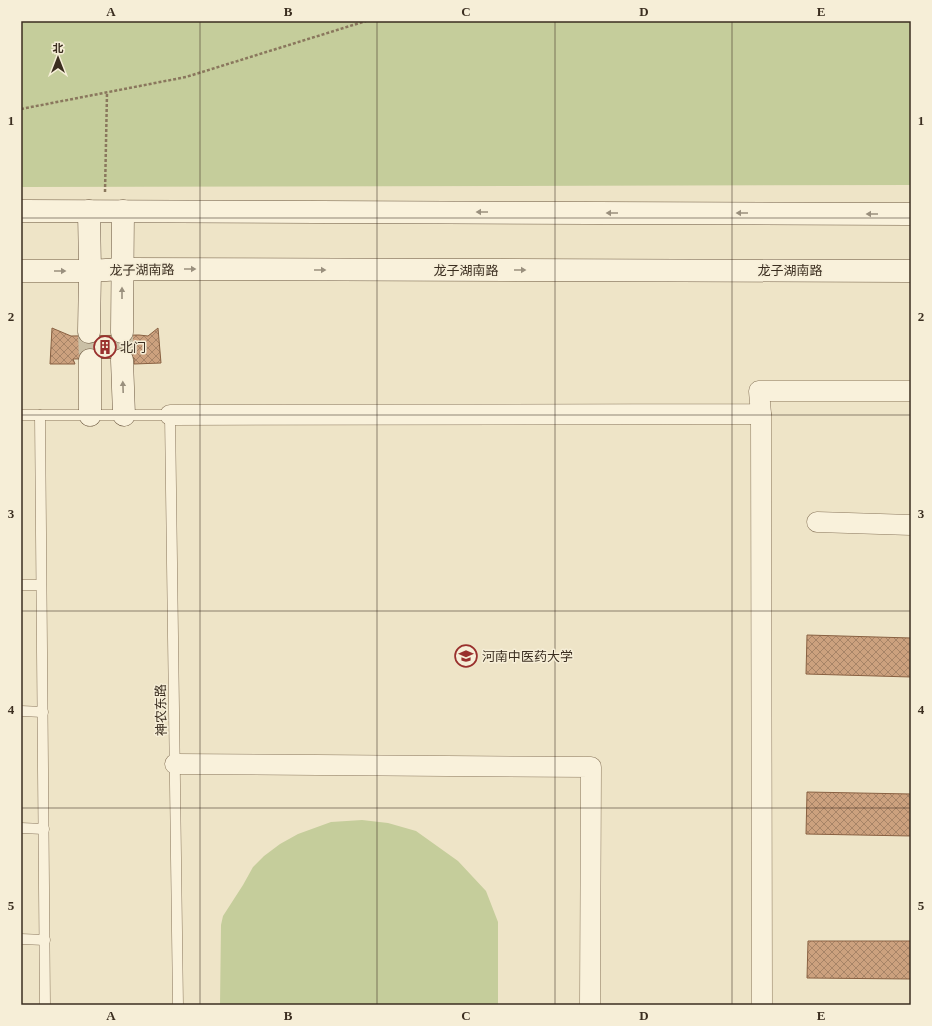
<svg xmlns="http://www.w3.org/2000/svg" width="932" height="1026" viewBox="0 0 932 1026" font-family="'Times New Roman','Noto Sans SC',serif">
  <defs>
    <pattern id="building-cross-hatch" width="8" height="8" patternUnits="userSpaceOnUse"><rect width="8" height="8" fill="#cca17e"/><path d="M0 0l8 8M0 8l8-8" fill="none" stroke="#a78467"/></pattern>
  </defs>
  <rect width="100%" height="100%" fill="#eee4c7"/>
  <g fill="#c5cd9b">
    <polygon points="21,21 911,21 911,185 21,187"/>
    <polygon points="362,820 388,823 416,831 458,861 486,891 498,922 498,1005 220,1005 221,925 223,916 243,885 253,867 264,856 280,844 298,834 331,822"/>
  </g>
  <g fill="url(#building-cross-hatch)" stroke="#896142">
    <polygon points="52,328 71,336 139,335 148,336 158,328 161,363 134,364 134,358 73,359 75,364 50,364"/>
    <polygon points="807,635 911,638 911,677 806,674"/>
    <polygon points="807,792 911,794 911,836 806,834"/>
    <polygon points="808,941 911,941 911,979 807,978"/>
  </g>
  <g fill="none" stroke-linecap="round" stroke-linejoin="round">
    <g stroke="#cac0a6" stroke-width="22" stroke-dasharray="22 11" stroke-linecap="butt">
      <polyline points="89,332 90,360"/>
      <polyline points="122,332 122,360"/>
    </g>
    <g stroke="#8a775d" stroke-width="11">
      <g id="lane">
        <polyline points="21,415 170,415 178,1005"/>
        <polyline points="40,415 45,1005"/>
        <polyline points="21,585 41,585"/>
        <polyline points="21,711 43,712"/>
        <polyline points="21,828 44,829"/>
        <polyline points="21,939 45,940"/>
      </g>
    </g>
    <g stroke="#8a775d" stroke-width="21">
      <g id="street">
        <polyline points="761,414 762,1005"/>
        <polyline points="170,415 761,414 759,391 911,391"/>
        <polyline points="817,522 911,525"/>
        <polyline points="175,764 591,767 590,1005"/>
      </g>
    </g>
    <g stroke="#6c5840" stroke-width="23">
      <g id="secondary">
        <polyline points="21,211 911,214"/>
        <polyline points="89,211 90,271 89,332"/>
        <polyline points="21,271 90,271 122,269 911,271"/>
        <polyline points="122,332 123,211"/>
        <polyline points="90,360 90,415"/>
        <polyline points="122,360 124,415"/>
      </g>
    </g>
    <g stroke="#8a775d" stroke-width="2.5" stroke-dasharray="3 2" stroke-linecap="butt">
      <polyline points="21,109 186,77 366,21"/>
      <polyline points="105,192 107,93"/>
    </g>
    <use href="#lane" stroke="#f9f1db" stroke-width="10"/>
    <use href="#street" stroke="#f9f1db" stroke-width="20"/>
    <use href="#secondary" stroke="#f9f1db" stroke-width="22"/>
  </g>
  <defs><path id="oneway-solid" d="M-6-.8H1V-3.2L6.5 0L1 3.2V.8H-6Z"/></defs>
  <g fill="#9a907e">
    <use href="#oneway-solid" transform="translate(482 212) rotate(-180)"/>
    <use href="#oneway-solid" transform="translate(612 213) rotate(-180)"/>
    <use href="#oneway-solid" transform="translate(742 213) rotate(-180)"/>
    <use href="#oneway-solid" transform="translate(872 214) rotate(-180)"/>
    <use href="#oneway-solid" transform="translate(190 269)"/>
    <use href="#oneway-solid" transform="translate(320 270)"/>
    <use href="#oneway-solid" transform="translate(520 270)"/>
    <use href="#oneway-solid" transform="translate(60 271)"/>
    <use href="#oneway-solid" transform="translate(122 293) rotate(-90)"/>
    <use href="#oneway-solid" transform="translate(123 387) rotate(-92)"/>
  </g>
  <path fill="none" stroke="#3b2e20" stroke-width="1" stroke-opacity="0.55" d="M200,21V1005M377,21V1005M555,21V1005M732,21V1005M21,218H911M21,415H911M21,611H911M21,808H911"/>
  <defs>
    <g id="building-ring" transform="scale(1.15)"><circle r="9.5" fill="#f6eed7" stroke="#99302d" stroke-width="1.5"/><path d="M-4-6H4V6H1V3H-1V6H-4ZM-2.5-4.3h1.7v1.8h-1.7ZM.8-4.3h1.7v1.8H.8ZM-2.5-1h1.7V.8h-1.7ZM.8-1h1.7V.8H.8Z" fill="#99302d"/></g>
    <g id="university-ring" transform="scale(1.15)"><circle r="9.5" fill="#f6eed7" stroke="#99302d" stroke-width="1.5"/><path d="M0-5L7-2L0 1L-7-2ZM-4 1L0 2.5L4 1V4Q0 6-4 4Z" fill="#99302d"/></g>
  </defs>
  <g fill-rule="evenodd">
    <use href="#building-ring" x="105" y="347"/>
    <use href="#university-ring" x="466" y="656"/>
  </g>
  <g text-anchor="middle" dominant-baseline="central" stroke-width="3" stroke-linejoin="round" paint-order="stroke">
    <g font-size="13" fill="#3b2e20" stroke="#f6eed7">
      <text transform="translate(142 270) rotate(-1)">龙子湖南路</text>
      <text x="466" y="270">龙子湖南路</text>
      <text x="790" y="270">龙子湖南路</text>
      <text transform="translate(161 710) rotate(-91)">神农东路</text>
    </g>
    <g font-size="13" fill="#3b2e20" stroke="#f6eed7" text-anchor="start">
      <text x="120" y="347">北门</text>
      <text x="482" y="656">河南中医药大学</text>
    </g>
  </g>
  <rect width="932" height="1026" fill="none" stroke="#f6eed7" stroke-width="44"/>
  <g transform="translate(58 58)" stroke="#f6eed7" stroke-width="3" paint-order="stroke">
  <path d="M0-3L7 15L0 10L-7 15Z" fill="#3b2e20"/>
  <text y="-6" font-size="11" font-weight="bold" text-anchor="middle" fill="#3b2e20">北</text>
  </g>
  <rect x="22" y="22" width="888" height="982" fill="none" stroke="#3b2e20" stroke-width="1.5"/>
  <g font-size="13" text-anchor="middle" font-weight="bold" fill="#3b2e20">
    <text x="111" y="16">A</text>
    <text x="288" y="16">B</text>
    <text x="466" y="16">C</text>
    <text x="644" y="16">D</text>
    <text x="821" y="16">E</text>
    <text x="11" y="125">1</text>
    <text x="921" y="125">1</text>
    <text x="11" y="321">2</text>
    <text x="921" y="321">2</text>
    <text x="11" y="518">3</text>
    <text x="921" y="518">3</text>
    <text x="11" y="714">4</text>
    <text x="921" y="714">4</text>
    <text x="11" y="910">5</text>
    <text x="921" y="910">5</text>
    <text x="111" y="1020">A</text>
    <text x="288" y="1020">B</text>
    <text x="466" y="1020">C</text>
    <text x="644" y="1020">D</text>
    <text x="821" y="1020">E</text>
  </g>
</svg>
